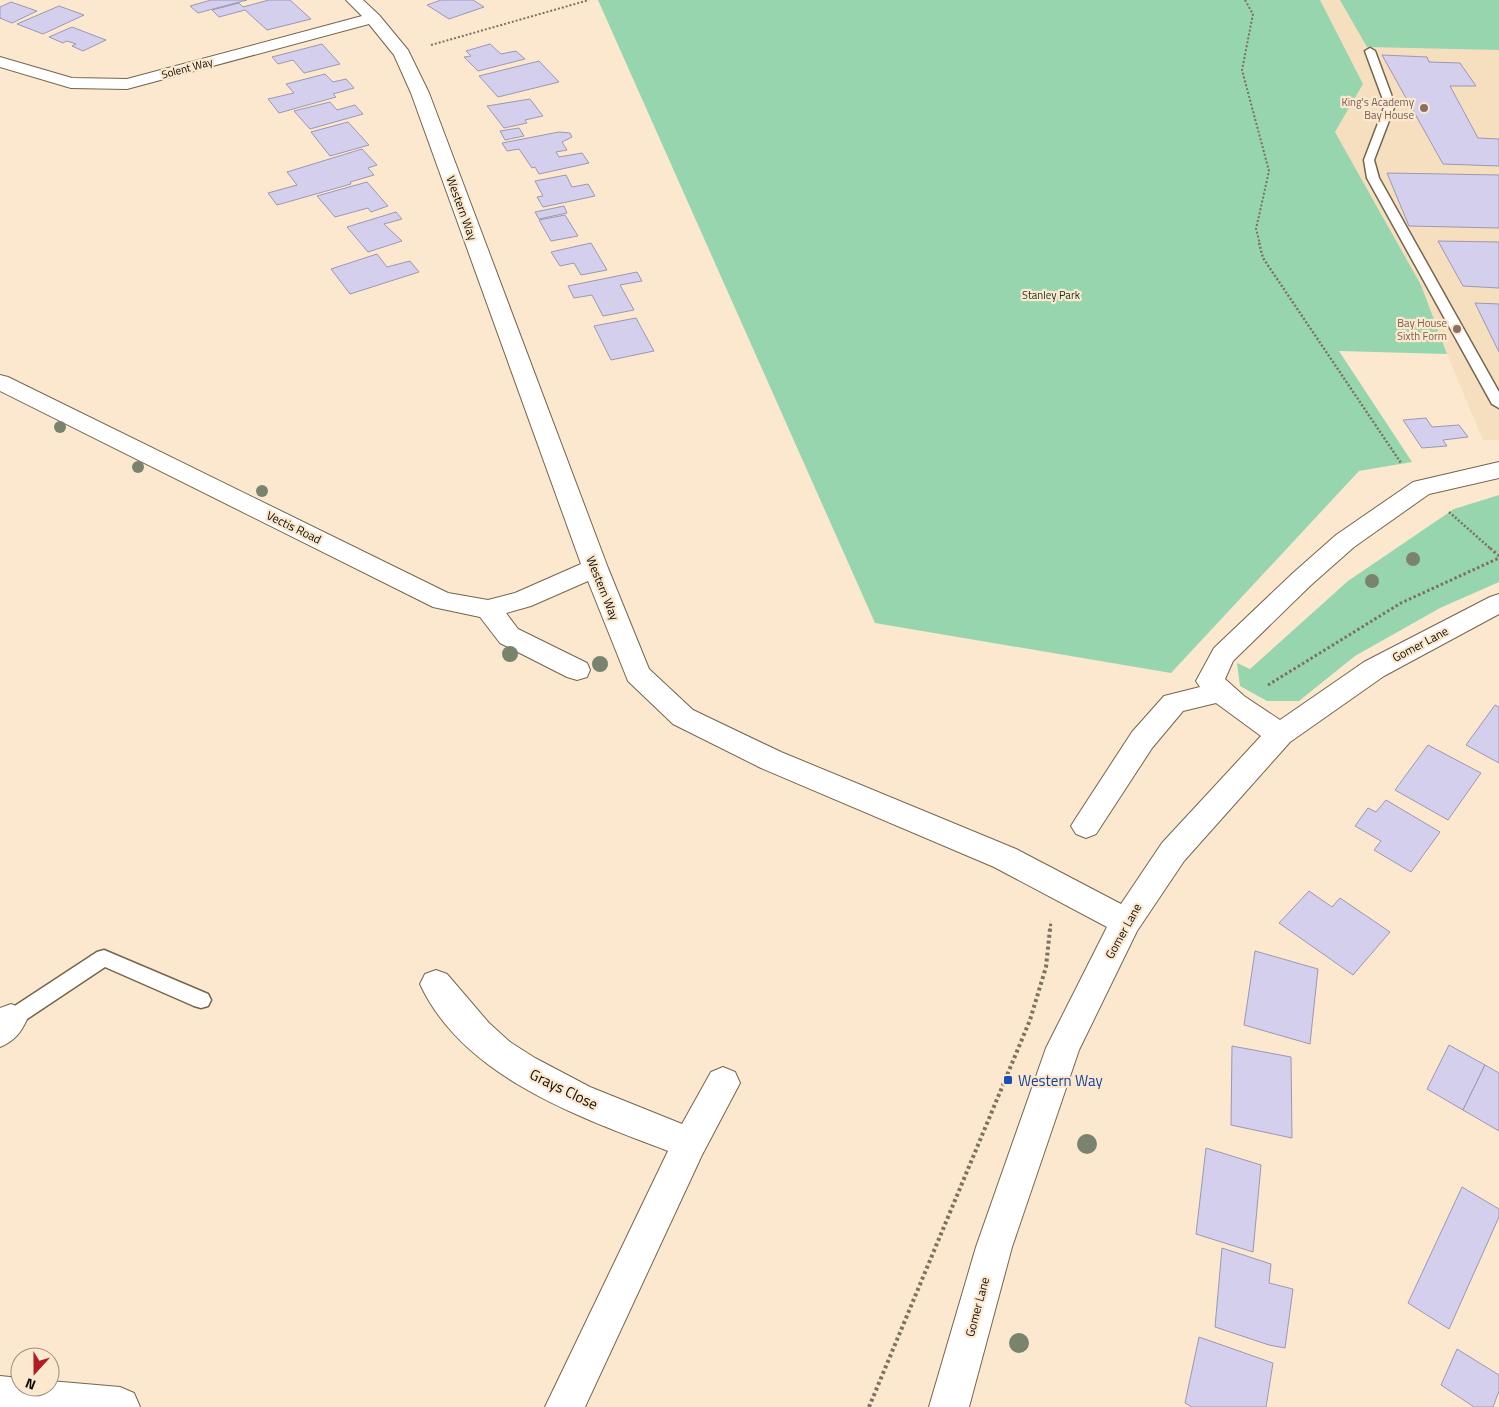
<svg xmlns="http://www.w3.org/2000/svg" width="1499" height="1407" viewBox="0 0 1499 1407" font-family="'Titillium Web',sans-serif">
  <rect width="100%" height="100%" fill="#fbe8ce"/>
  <polygon fill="#f6dfbe" points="1320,0 1499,0 1499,440 1483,440 1447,354 1421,285 1335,132 1363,84"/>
  <g fill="#97d5ae">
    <polygon points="598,0 1320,0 1363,84 1335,132 1421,285 1447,354 1339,351 1412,462 1359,471 1171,673 875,623"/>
    <polygon points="1340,0 1499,0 1499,50 1367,47"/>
    <polygon points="1499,495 1499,582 1440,608 1355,656 1299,701 1267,701 1240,686 1237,663 1250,669 1348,581 1454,509"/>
  </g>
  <g fill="#d4cfec" stroke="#9c97b3">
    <polygon points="211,0 247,0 198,13 190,6"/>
    <polygon points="269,0 290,0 311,19 267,30 245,10 219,17 212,10 239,3 243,7"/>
    <polygon points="441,0 473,0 484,7 449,19 427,5"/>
    <polygon points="11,2 37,11 12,23 0,18 0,7"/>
    <polygon points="59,6 84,15 43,34 17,24"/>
    <polygon points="72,27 106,40 83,51 72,46 76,44 67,41 63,43 49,37"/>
    <polygon points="322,44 340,64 304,73 293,60 278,64 272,57"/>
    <polygon points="490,44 501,54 516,51 525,59 478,71 464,57 471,56 466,51"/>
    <polygon points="1382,55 1427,57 1429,62 1460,63 1476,86 1450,86 1478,138 1499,139 1499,166 1443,164"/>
    <polygon points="539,61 559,82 498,97 479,76"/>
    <polygon points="325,74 333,82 346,79 354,88 333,94 336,97 279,113 268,99 294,93 286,84"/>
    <polygon points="530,99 543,116 525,120 527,123 504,128 487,106"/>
    <polygon points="330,102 337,110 355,105 363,114 310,129 294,111"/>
    <polygon points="348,122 369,145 330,156 311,132"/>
    <polygon points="519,128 524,136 505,140 500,131"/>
    <polygon points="559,132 570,133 572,137 562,142 567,150 556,152 559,157 582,153 589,163 539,174 535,167 532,168 519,149 507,151 502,143"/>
    <polygon points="362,149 377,165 368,168 374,175 350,182 351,184 277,205 268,193 297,185 287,172"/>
    <polygon points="1387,173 1499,175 1499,228 1409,226"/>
    <polygon points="566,175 572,187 588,184 595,196 543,207 537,197 543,196 535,181"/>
    <polygon points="367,182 388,206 371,212 368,208 335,217 317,196"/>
    <polygon points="564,206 567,213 539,219 535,212"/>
    <polygon points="396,212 402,219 384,224 402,241 368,252 347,227"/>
    <polygon points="565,215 578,236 551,241 539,220"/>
    <polygon points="1438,241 1499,242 1499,288 1463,286"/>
    <polygon points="591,243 607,270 581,275 574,263 560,266 551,252"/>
    <polygon points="377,254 387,267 410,261 419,272 350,294 331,269"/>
    <polygon points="637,272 642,281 620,285 634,310 603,316 592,295 574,298 568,286"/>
    <polygon points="1475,303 1499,304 1499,352"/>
    <polygon points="636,318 654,351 611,360 594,326"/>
    <polygon points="1426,418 1432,427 1459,425 1468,437 1443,440 1447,446 1422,448 1403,420"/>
    <polygon points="1495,705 1499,707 1499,763 1466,745"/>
    <polygon points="1428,745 1481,773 1448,820 1395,790"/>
    <polygon points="1386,800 1440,832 1411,872 1374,850 1381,841 1355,826 1368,808 1376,812"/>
    <polygon points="1309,891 1332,907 1340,898 1390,932 1353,975 1279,923"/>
    <polygon points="1255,951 1318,969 1310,1044 1244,1025"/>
    <polygon points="1449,1045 1485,1065 1463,1110 1427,1089"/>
    <polygon points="1232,1046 1291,1057 1292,1138 1231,1125"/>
    <polygon points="1485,1065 1499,1073 1499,1131 1463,1110"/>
    <polygon points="1206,1148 1261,1165 1253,1252 1196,1234"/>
    <polygon points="1462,1187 1499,1209 1499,1217 1449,1329 1408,1303"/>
    <polygon points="1222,1248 1271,1264 1269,1283 1293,1289 1285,1348 1269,1345 1215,1327"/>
    <polygon points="1199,1337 1273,1363 1266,1407 1192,1407 1185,1403"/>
    <polygon points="1457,1349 1499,1375 1499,1391 1493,1407 1474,1407 1441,1385"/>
  </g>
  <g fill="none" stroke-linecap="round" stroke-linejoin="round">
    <g stroke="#75654e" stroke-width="3">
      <g id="lane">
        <polygon points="1370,48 1375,51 1395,105 1374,160 1379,178 1499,392 1499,408 1492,404 1367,178 1364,160 1385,105 1365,51"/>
        <polygon points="104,950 208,994 211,1000 208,1006 201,1008 194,1006 105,967 18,1025 11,1028 4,1025 1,1019 4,1013 97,952"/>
      </g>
    </g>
    <g stroke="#75654e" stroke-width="2">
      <g id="street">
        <polygon points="346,0 363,0 379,15 408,50 429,93 608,568 649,669 693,710 781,752 1016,849 1121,904 1162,843 1261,736 1216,703 1183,711 1152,748 1096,834 1086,838 1076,834 1071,826 1076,818 1132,732 1164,696 1200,687 1196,681 1214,648 1293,573 1336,535 1413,482 1499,462 1499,478 1429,494 1354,547 1311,585 1233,661 1225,679 1244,696 1280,720 1364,662 1490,597 1499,594 1499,614 1384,676 1290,742 1184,861 1137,931 1079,1050 1012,1247 969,1407 929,1407 976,1247 1046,1048 1107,927 994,867 761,768 673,724 628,681 588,581 531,606 506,613 518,629 587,663 590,670 587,677 577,680 567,677 500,643 480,617 433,607 0,391 0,375 8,377 448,593 488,600 515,593 581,564 411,93 394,55 369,24 127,89 71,88 0,67 0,57 72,78 127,79 362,16"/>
        <path d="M436,970L447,974L489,1023L510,1042L535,1058L590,1087L682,1124L711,1072L723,1067L735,1072L740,1083L702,1155L585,1407H545L668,1151C579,1117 463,1077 420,984L425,974Z"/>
        <path d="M11,1004L23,1009L27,1019C21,1033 14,1041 0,1047V1008Z"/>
        <polygon points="0,1376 20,1378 20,1387 50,1387 50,1381 120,1387 134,1393 140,1407 0,1407"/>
      </g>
    </g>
    <g stroke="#7d7161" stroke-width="2" stroke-dasharray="2 2" stroke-linecap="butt">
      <polyline points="1245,0 1253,14 1242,70 1269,171 1256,229 1260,244"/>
      <polyline points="431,45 589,0"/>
    </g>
    <g stroke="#7d7161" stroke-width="2.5" stroke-dasharray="2 2" stroke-linecap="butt">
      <polyline points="1259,243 1263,258 1401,463"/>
      <polyline points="1449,512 1491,549"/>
    </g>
    <g stroke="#7d7161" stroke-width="3" stroke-dasharray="2.5 2.5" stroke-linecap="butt">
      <polyline points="1490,548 1499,556"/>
      <polyline points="1268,685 1401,603 1499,558"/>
      <polyline points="1050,931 1051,921"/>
    </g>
    <polyline stroke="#7d7161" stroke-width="4" stroke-dasharray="3 3" stroke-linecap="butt" points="869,1407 1030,1020 1046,967 1050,929"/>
    <use href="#lane" fill="#fff" fill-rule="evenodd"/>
    <use href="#street" fill="#fff" fill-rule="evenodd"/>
  </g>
  <g fill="#7a836e">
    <circle cx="60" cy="427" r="6"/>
    <circle cx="138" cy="467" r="6"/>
    <circle cx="262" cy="491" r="6"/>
    <circle cx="1413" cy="559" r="7"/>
    <circle cx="1372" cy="581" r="7"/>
    <circle cx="510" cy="654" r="8"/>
    <circle cx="600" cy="664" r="8"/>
    <circle cx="1087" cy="1144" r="10"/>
    <circle cx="1019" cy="1343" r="10"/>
  </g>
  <g fill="#8d6e63" stroke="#fbe8ce" stroke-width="2">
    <circle cx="1424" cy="108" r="5"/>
    <circle cx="1457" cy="329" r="5"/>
  </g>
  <rect fill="#1a4fb4" stroke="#fbe8ce" stroke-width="2" x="1003" y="1075" width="10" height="10" rx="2.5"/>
  <g text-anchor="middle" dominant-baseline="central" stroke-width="4.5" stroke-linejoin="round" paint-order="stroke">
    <g font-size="11" fill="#100a03" stroke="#fbe8ce">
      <text transform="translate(187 68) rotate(-15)">Solent Way</text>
    </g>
    <g font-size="11" fill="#785e54" stroke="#fbe8ce" text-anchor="end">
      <text x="1414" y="102">King's Academy<tspan x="1414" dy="13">Bay House</tspan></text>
      <text x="1447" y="323">Bay House<tspan x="1447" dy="13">Sixth Form</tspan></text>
    </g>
    <g font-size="11" fill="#10311f" stroke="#fbe8ce">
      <text x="1051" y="295">Stanley Park</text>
    </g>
    <g font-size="12" fill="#100a03" stroke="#fbe8ce">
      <text transform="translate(462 208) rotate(70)">Western Way</text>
      <text transform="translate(294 527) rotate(26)">Vectis Road</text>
      <text transform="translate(603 588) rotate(68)">Western Way</text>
      <text transform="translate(1420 644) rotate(-28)">Gomer Lane</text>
      <text transform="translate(1123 931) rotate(-61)">Gomer Lane</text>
      <text transform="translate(977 1307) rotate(-75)">Gomer Lane</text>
    </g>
    <g font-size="15" fill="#164399" stroke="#fbe8ce" text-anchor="start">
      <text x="1018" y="1080">Western Way</text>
    </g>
    <g font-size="15" fill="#100a03" stroke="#fbe8ce">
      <text transform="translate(564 1089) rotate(26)">Grays Close</text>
    </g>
  </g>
  <g transform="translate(35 1372) rotate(201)"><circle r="24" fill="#fbe8ce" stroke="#9d8f7d"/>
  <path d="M0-4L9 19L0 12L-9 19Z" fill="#af1d26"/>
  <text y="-8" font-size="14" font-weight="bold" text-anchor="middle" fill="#100a03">N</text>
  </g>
</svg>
